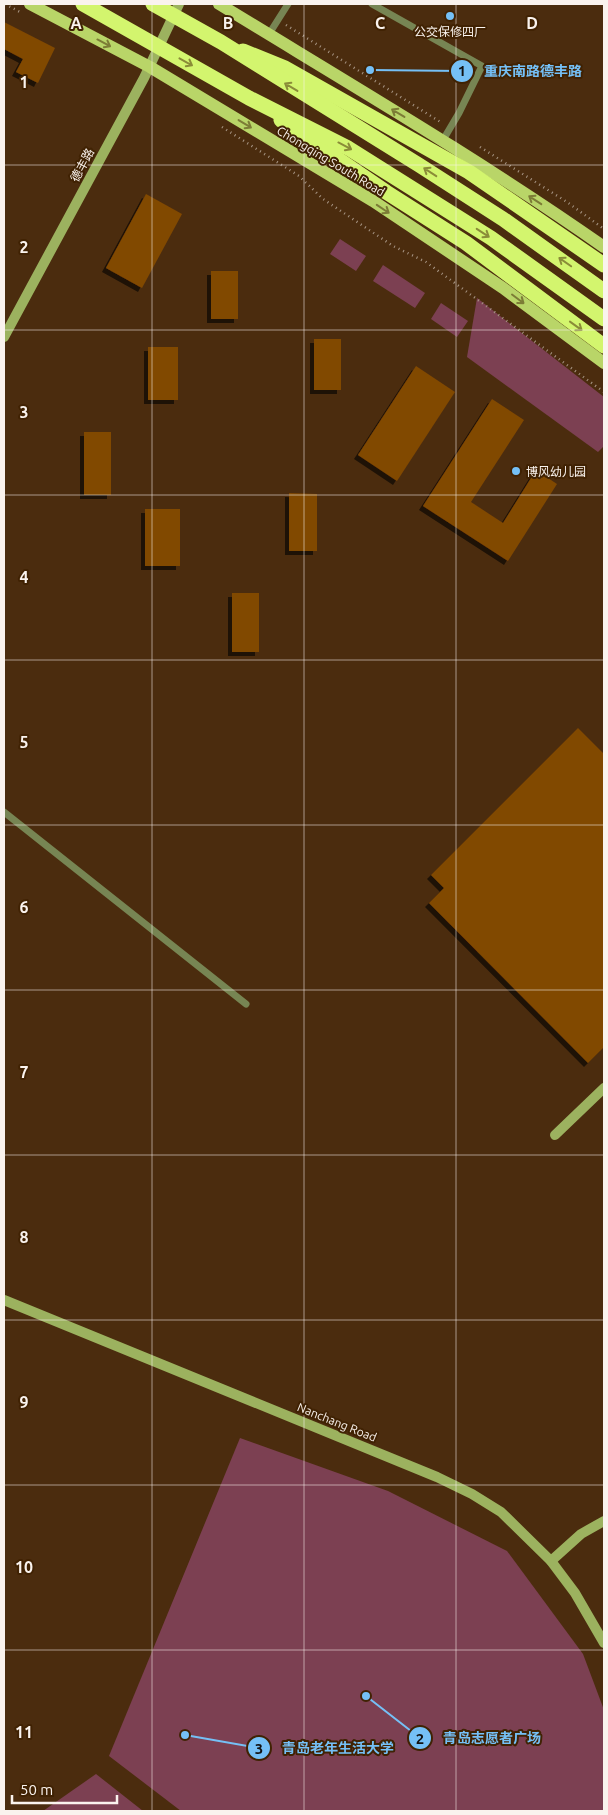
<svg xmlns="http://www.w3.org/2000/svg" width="608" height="1815" viewBox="0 0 608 1815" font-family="Ubuntu,'Noto Sans SC',sans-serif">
  <defs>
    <filter id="shadow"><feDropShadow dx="-4" dy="4" stdDeviation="0" flood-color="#0009"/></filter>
  </defs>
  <rect width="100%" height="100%" fill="#4b2c0e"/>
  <g fill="#7c4052">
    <polygon points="340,239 366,256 356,271 330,254"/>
    <polygon points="383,265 425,293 415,308 373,281"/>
    <polygon points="477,298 604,397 604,446 598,452 467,357"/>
    <polygon points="441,303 468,321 457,337 431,319"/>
    <polygon points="240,1438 388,1491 507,1551 583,1654 604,1710 604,1811 181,1811 109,1756"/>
    <polygon points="96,1774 143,1811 43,1811"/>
  </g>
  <g fill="#814803" filter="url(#shadow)">
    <polygon points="4,22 55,48 38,83 16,72 23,59 4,49"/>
    <polygon points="146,194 182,214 142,288 106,268"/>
    <rect x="211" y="271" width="27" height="48"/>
    <rect x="314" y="339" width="27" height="51"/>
    <rect x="148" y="347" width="30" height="53"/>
    <polygon points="416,366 455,392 397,481 358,455"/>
    <polygon points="492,399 524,420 471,502 503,523 536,470 557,484 508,561 423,506"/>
    <rect x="84" y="432" width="27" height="63"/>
    <polygon points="289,493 317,494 317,551 289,551"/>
    <rect x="145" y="509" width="35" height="57"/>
    <rect x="232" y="593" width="27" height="59"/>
    <polygon points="578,728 604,754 604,1047 588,1063 429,903 444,888 431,875"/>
  </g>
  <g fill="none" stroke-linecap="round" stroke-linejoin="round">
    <g stroke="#a89685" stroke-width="2.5" stroke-dasharray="1 4" stroke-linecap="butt">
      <polyline points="5,4 20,12"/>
      <polyline points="286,25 442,123"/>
      <polyline points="222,127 299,176 323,199 393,246 426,262 604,392"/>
      <polyline points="480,147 567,202 604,229"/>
    </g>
    <g stroke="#778553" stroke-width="7">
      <polyline points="372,4 482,66 459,113 443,140"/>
      <polyline points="269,34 288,4"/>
      <polyline points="4,812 246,1004"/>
    </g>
    <g stroke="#9cb25f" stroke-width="10">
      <polyline points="4,337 144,78 179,4"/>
      <polyline points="555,1135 604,1088"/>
      <polyline points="4,1300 437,1477 472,1494 501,1512 551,1561 575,1593 604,1643"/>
      <polyline points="551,1561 581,1534 604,1521"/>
    </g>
    <g stroke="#b9d568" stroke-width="12">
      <polyline points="30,4 150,67 373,201 503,288 604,363"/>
      <path d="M219,4C348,83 480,160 604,247"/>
    </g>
    <g stroke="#d3f56e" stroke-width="15">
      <polyline points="243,51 285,68 469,172 604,265"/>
      <polyline points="281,120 386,192 466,243 604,346"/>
    </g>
    <g stroke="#d3f56e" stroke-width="15">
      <polyline points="83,4 249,98 348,148 491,238 604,319"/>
      <polyline points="153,4 221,42 419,165 503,219 604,291"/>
    </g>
  </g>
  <defs><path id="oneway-shaft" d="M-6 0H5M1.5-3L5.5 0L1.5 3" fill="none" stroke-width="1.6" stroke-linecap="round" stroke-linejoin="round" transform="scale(1.25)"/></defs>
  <g stroke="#7c7c36">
    <use href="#oneway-shaft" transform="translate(104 43) rotate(28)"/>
    <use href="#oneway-shaft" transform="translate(398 113) rotate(-149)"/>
    <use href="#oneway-shaft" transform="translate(245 124) rotate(31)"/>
    <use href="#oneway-shaft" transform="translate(535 200) rotate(-147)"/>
    <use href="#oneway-shaft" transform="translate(383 209) rotate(34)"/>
    <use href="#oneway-shaft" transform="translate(518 299) rotate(37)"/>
  </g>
  <g stroke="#8a8c38">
    <use href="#oneway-shaft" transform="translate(186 62) rotate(29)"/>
    <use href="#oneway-shaft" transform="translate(291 87) rotate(-149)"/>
    <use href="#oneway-shaft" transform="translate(345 146) rotate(28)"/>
    <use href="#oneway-shaft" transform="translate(430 172) rotate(-147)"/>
    <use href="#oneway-shaft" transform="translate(483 233) rotate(33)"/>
    <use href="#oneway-shaft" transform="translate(565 262) rotate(-145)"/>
    <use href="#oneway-shaft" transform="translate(576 326) rotate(36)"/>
  </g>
  <path fill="none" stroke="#faf3ee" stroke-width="1" stroke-opacity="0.55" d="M152,4V1811M304,4V1811M456,4V1811M4,165H604M4,330H604M4,495H604M4,660H604M4,825H604M4,990H604M4,1155H604M4,1320H604M4,1485H604M4,1650H604"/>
  <g fill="#75c0f6" stroke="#402203" stroke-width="2">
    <circle cx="450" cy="16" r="5"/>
    <circle cx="516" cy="471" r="5"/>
  </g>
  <g text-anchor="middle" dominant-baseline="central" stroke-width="4" stroke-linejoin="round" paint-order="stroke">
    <g font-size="12" fill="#faf3ee" stroke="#402203">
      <text x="450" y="31">公交保修四厂</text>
      <text x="526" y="471" text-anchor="start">博风幼儿园</text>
    </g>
    <g font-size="12" fill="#faf3ee" stroke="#402203">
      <text transform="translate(331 161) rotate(31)">Chongqing South Road</text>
      <text transform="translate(82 165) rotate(-62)">德丰路</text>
      <text transform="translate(337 1422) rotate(22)">Nanchang Road</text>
    </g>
  </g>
  <g font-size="16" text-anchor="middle" font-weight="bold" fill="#faf3ee" stroke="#402203" stroke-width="4" stroke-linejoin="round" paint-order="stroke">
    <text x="76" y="29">A</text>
    <text x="228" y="29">B</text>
    <text x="380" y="29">C</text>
    <text x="532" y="29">D</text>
    <text x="24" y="88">1</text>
    <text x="24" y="253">2</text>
    <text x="24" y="418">3</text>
    <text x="24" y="583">4</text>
    <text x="24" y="748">5</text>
    <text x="24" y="913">6</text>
    <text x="24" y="1078">7</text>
    <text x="24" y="1243">8</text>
    <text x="24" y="1408">9</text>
    <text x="24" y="1573">10</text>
    <text x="24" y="1738">11</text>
  </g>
  <path fill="none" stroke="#75c0f6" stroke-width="2" d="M370 70L462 71M366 1696L420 1738M185 1735L259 1748"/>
  <g fill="#75c0f6" stroke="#402203" stroke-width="2">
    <circle cx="370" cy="70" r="5"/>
    <circle cx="366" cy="1696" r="5"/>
    <circle cx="185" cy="1735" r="5"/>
    <circle cx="462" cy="71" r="12"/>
    <circle cx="420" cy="1738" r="12"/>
    <circle cx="259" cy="1748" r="12"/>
  </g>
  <g font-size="15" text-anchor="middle" font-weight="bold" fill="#111">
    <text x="462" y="76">1</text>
    <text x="420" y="1744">2</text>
    <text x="259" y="1754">3</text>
  </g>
  <g font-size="14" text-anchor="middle" font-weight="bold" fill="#75c0f6" stroke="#402203" stroke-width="4" stroke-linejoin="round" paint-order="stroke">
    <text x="533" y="76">重庆南路德丰路</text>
    <text x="492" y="1743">青岛志愿者广场</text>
    <text x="338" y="1753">青岛老年生活大学</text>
  </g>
  <rect width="608" height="1815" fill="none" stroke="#faf3ee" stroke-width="10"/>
  <path d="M12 1795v8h105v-8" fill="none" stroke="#faf3ee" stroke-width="2.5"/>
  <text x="20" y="1795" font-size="15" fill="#faf3ee" stroke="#402203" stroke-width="4" paint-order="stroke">50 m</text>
</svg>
